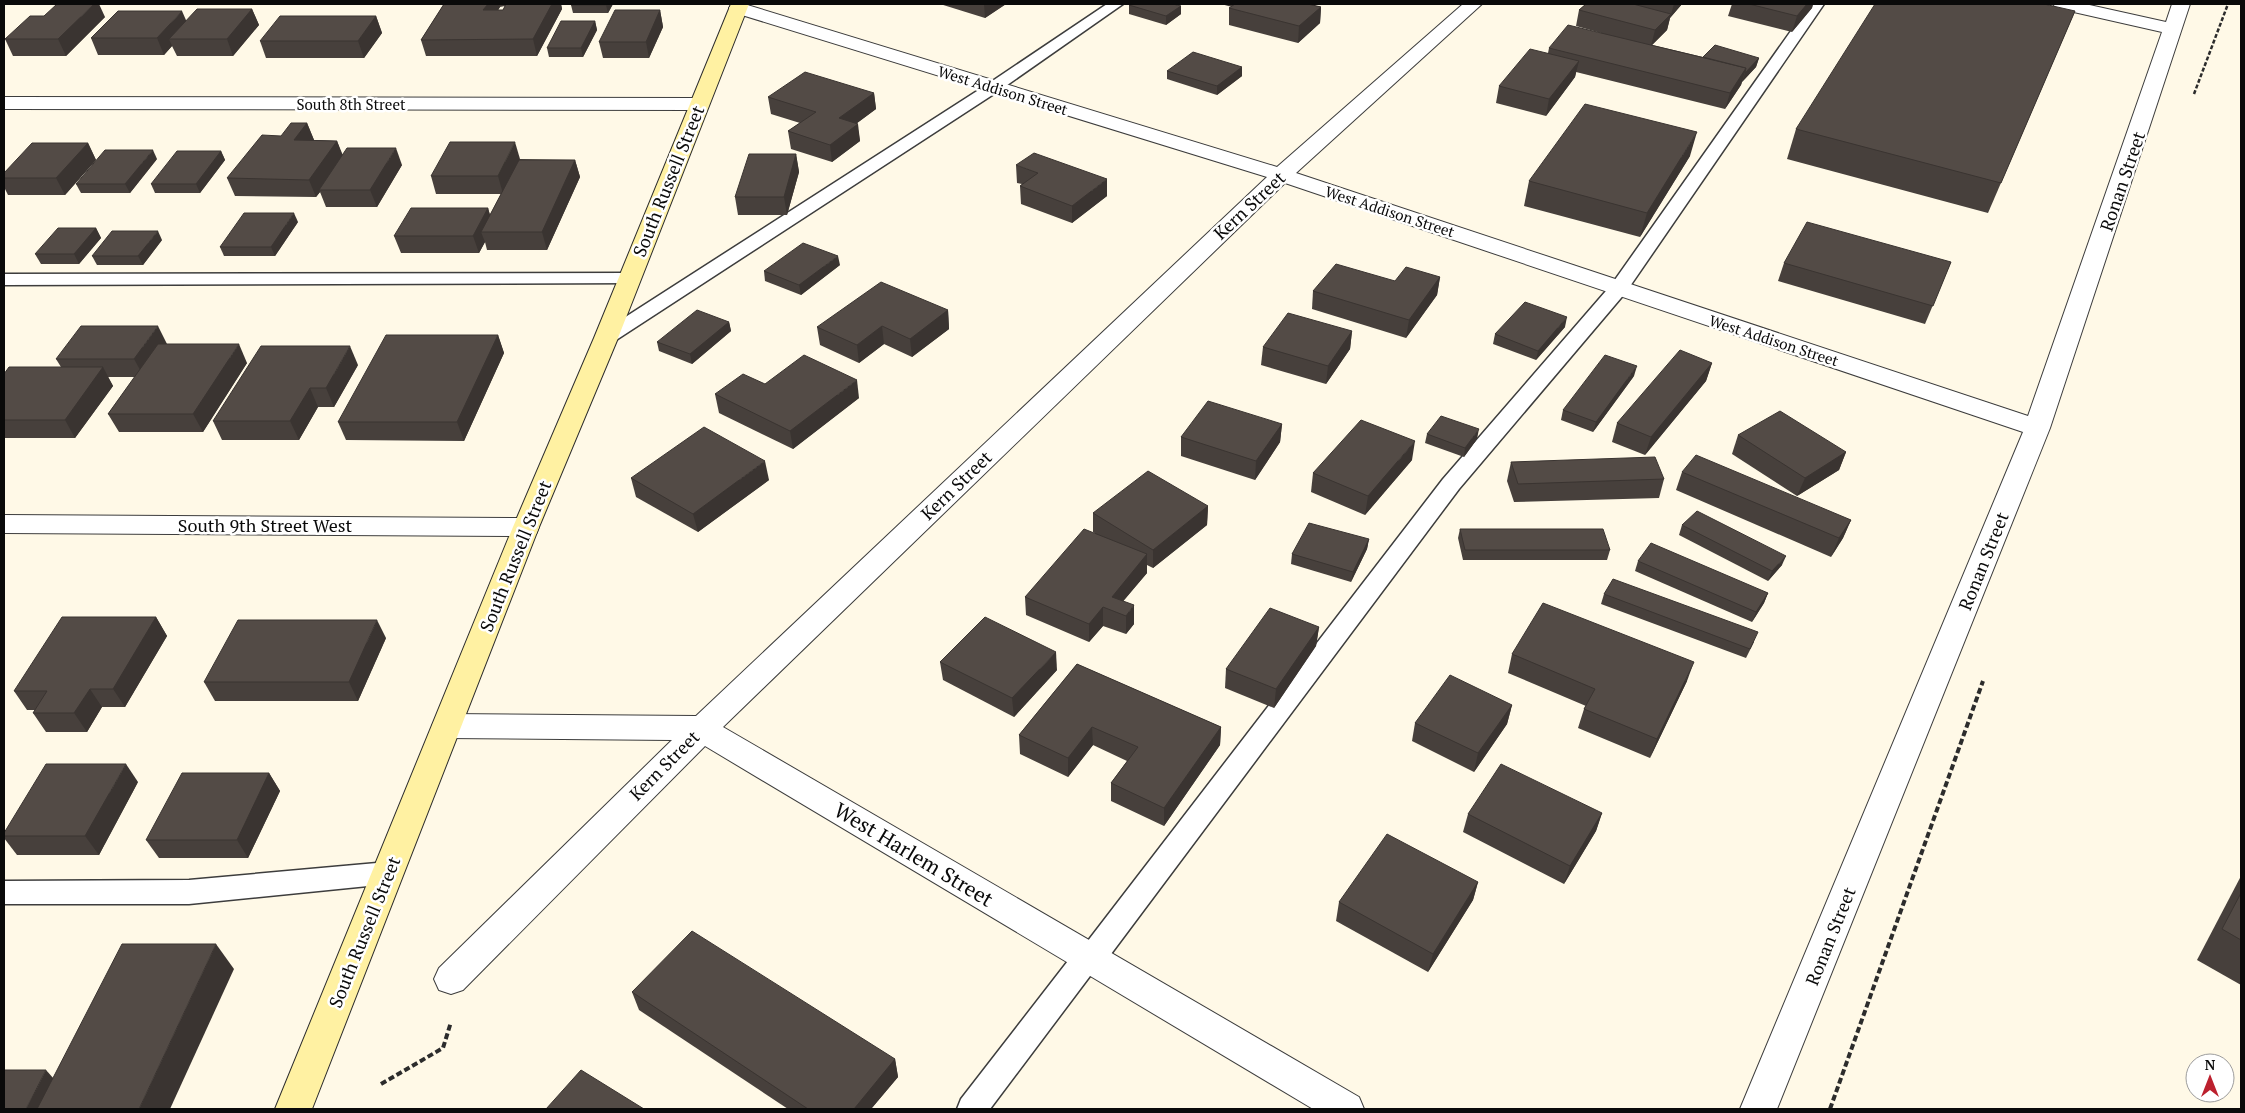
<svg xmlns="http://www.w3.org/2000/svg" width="2245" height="1113" viewBox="0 0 2245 1113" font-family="'PT Serif',serif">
  <rect width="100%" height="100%" fill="#fff9e7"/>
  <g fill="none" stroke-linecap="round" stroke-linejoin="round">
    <g stroke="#3d3d3d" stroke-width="3">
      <g id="lane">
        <polygon points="1107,4 1123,4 1000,90 613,342 599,342 596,338 599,334 988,84"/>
        <polygon points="1810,4 1824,4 1626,292 1459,489 1102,966 1096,968 990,1109 957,1109 961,1099 1078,948 1084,946 1443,479 1612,284"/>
        <polygon points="629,273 636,275 638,279 636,283 4,285 4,274"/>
        <polygon points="388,862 398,865 402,873 398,881 388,884 189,904 4,904 4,881 189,880"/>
      </g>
    </g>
    <g stroke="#3d3d3d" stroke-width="2">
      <g id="street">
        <polygon points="732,4 744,4 1277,167 1463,4 1482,4 1296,173 2028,416 2162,32 2056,8 2053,4 2085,4 2166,22 2172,4 2190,4 2050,428 1777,1109 1740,1109 2023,432 1285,183 723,727 1359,1097 1364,1109 1313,1109 705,746 463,990 451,994 439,990 434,979 439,968 672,740 447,738 436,734 432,726 436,718 447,714 696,716 1267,177 732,12 729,8"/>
        <polygon points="4,97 699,98 706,100 709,104 706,108 699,110 4,109"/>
        <polygon points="4,515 526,518 536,520 539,527 536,534 526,536 4,533"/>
      </g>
    </g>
    <g stroke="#2c2c2c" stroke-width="2">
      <polygon id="secondary" points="731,4 749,4 618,338 539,527 312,1109 275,1109 513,527 594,338"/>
    </g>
    <polyline stroke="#2c2c2c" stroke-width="2.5" stroke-dasharray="4 2" stroke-linecap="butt" points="2194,94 2228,4"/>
    <g stroke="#2c2c2c" stroke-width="4" stroke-dasharray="6 3" stroke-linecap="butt">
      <polyline points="381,1084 443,1048 451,1022"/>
      <polyline points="1830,1109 1983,681"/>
    </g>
    <use href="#lane" fill="#fff" fill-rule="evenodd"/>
    <use href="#street" fill="#fff" fill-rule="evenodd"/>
    <use href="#secondary" fill="#fff1a2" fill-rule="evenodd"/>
  </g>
  <g fill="#47403c" fill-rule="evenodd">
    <path d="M444,4H561L562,9L537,56H426L421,40ZM505,6L503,10H498L500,7Z"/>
    <polygon points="613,4 608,13 573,13 571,5"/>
    <polygon points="940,4 1006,4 985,18"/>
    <polygon points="1221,4 1308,4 1321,7 1320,23 1298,43 1229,25 1229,8 1232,7"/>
    <polygon points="1586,4 1682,4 1670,18 1667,30 1652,45 1703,57 1759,58 1756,67 1742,82 1741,85 1725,109 1576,72 1575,77 1546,116 1496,103 1499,86 1548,53 1549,48 1601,33 1576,26 1579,10"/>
    <polygon points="1732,4 1813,4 1812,8 1792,32 1728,16"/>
    <polygon points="1129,5 1181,6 1181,14 1166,25 1129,14"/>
    <polygon points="252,9 259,25 233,56 177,56 172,46 164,55 98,55 91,38"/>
    <polygon points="660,10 663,27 649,58 603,58 599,42"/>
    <polygon points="2075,11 1988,213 1787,159 1796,129"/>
    <polygon points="44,16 105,17 66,56 13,56 5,39"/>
    <polygon points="376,16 382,33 364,58 266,58 260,41"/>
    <polygon points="595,21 597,30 583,57 549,57 547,48"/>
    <polygon points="1242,67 1242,76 1217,95 1167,79 1167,71"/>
    <polygon points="874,93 876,109 857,123 860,141 832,162 791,149 788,131 800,123 771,114 768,97"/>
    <polygon points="307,123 314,140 337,141 342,155 402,165 377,207 326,207 320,192 316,197 235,196 227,178 281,136"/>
    <polygon points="88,143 96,160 65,195 8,195 4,187 4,173"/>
    <polygon points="221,151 225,160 200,193 155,193 151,184"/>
    <polygon points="796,154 799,172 787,215 738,215 735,197"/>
    <polygon points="1690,156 1640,237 1524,206 1529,181"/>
    <polygon points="157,159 130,193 81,193 76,184"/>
    <polygon points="520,159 575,160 580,177 547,250 487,250 485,242 479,253 401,253 394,236 488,208 490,215 501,194 436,194 431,176"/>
    <polygon points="1016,165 1107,196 1072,223 1021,204 1020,186 1022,184 1017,183"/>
    <polygon points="298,222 275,256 224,256 220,247"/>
    <polygon points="96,228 101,238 79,264 41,264 35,254"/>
    <polygon points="162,240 143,265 97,265 92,256"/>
    <polygon points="1951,262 1925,324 1778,281 1784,263"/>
    <polygon points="840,265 801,295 765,281 764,271"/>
    <polygon points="1440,277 1437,295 1406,338 1312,309 1313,291 1395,281"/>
    <polygon points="948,310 949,329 912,357 884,344 859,363 820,345 817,327"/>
    <polygon points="729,322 731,331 692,364 659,351 657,342"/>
    <polygon points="1565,327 1536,360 1493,344 1495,334"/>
    <polygon points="1352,331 1350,349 1326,384 1261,365 1263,347"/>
    <polygon points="498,335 504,353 464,441 346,440 338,422"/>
    <polygon points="167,344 247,363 203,432 119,432 108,414 135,377 108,377 113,386 75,438 4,438 4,371 5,373 61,367 56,359"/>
    <polygon points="1712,363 1706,381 1645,455 1612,442 1617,423"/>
    <polygon points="358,365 334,407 318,407 299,440 222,440 213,421"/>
    <polygon points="1634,376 1593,432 1561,420 1563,410"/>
    <polygon points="765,384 859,398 793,449 719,413 715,394"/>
    <polygon points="1282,424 1280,442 1255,480 1181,456 1181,437"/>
    <polygon points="1427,434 1477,439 1464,457 1425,443"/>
    <polygon points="1738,435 1846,452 1839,470 1797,496 1732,454"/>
    <polygon points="1412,460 1365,515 1311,492 1313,473"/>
    <polygon points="1511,462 1664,479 1659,498 1514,502 1507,481"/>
    <polygon points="1682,472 1851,520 1843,538 1831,557 1676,490"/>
    <polygon points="631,478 769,480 698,532 636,497"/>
    <polygon points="1208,506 1207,525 1153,568 1147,565 1147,573 1123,601 1134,624 1126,634 1103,626 1089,642 1026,615 1025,597 1096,534 1093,532 1093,513"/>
    <polygon points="1682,525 1782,565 1768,581 1679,535"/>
    <polygon points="1460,529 1610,550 1607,560 1463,560 1458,538"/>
    <polygon points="1369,539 1367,549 1351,582 1291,564 1292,554"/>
    <polygon points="1638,561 1768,593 1764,603 1752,622 1635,571"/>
    <polygon points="1604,594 1754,642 1746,658 1601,604"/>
    <polygon points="156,617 167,636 125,707 102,707 87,732 46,732 33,713 35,710 27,710 14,691"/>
    <polygon points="1319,627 1316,646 1274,708 1225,688 1226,669"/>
    <polygon points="386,638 358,701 215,701 204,682"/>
    <polygon points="1512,654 1687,681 1650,758 1578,728 1584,709 1586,706 1508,673"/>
    <polygon points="940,662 1057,670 1014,717 943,680"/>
    <polygon points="1077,664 1221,727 1220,745 1164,826 1111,801 1111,783 1127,761 1093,745 1068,777 1020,754 1019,735"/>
    <polygon points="1512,705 1507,724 1474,772 1412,741 1415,723"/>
    <polygon points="269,773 280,791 248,858 159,858 146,840"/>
    <polygon points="138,782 99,855 17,855 4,838 4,833"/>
    <polygon points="1602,813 1596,831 1564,884 1463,832 1468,814"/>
    <polygon points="2241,876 2241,985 2197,960"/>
    <polygon points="1478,882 1473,900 1428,972 1336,921 1339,902"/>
    <polygon points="632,992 895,1059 898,1077 871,1109 788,1109 639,1010"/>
  </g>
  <g fill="#3a3431">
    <polygon points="94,4 99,4 105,17 66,56 58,39"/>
    <polygon points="488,4 499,4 500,7 488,27 483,10"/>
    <polygon points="552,4 561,4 562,9 537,56 533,39"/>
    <polygon points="607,4 613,4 608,13 606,5"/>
    <polygon points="984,4 1006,4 985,18"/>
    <polygon points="1674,4 1682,4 1670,18"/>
    <polygon points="1807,4 1813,4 1812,8 1792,32 1797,16"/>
    <polygon points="1181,6 1181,14 1166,25 1166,16"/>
    <polygon points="1321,7 1320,23 1298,43 1299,26"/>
    <polygon points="252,9 259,25 233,56 227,39"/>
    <polygon points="660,10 663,27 649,58 646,42"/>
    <polygon points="182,11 189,27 169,39 172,46 164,55 157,38"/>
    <polygon points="1671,14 1667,30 1651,46 1655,30"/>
    <polygon points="376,16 382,33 364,58 358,41"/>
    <polygon points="595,21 597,30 583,57 581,48"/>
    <polygon points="1759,58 1756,67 1742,82 1745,73"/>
    <polygon points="1579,61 1575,77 1546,116 1549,99"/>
    <polygon points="1242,67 1242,76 1217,95 1217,86"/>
    <polygon points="1746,68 1741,85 1725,109 1730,93"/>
    <polygon points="874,93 876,109 841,135 839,118"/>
    <polygon points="307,123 314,140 294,140"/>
    <polygon points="858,124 860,141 832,162 830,145"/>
    <polygon points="1697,132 1690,156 1640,237 1647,213"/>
    <polygon points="337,141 344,158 319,190 320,192 316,197 309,180"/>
    <polygon points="515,142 520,159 503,194 498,176"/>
    <polygon points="88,143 96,160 65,195 56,178"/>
    <polygon points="396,148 402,165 377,207 370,190"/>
    <polygon points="153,150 157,159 130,193 125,184"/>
    <polygon points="221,151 225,160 200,193 196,184"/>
    <polygon points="796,154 799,172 787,215 784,197"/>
    <polygon points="575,160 580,177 547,250 542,232"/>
    <polygon points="1107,179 1107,196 1072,223 1072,206"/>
    <polygon points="488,208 493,226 481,232 485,242 479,253 473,236"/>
    <polygon points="294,213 298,222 275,256 271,247"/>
    <polygon points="96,228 101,238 79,264 74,254"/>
    <polygon points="158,231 162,240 143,265 138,256"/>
    <polygon points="838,256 840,265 801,295 799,285"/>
    <polygon points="1440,277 1437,295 1406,338 1409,320"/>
    <polygon points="948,310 949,329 912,357 910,339"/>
    <polygon points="1567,317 1565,327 1536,360 1538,351"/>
    <polygon points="729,322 731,331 692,364 690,354"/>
    <polygon points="158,326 167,344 144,377 134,359"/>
    <polygon points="882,326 884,344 859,363 857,345"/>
    <polygon points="1352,331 1350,349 1326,384 1328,366"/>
    <polygon points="498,335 504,353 464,441 457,422"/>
    <polygon points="239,344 247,363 203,432 193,414"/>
    <polygon points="350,346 358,365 334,407 326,388"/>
    <polygon points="1712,363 1706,381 1645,455 1651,437"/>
    <polygon points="1637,366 1634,376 1593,432 1596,422"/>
    <polygon points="103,367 113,386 75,438 65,420"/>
    <polygon points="857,380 859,398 793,449 790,431"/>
    <polygon points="310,388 318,407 299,440 290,421"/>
    <polygon points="1282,424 1280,442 1255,480 1256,461"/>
    <polygon points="1479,429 1477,439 1464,457 1465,448"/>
    <polygon points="1415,441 1412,460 1365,515 1368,496"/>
    <polygon points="1846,452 1839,470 1797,496 1805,478"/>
    <polygon points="765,461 769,480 698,532 693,514"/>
    <polygon points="1208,506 1207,525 1153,568 1153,550"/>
    <polygon points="1851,520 1843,538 1831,557 1839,538"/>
    <polygon points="1369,539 1367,549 1351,582 1353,572"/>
    <polygon points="1147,554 1147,573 1115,611 1112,597"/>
    <polygon points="1786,556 1782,565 1768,581 1772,571"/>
    <polygon points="1768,593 1764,603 1752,622 1756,612"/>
    <polygon points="1134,605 1134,624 1126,634 1126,616"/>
    <polygon points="1103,607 1103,626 1089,642 1089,624"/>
    <polygon points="156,617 167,636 125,707 113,689"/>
    <polygon points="377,620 386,638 358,701 349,682"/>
    <polygon points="1319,627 1316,646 1274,708 1276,689"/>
    <polygon points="1056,652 1057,670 1014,717 1012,698"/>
    <polygon points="1694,662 1687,681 1650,758 1657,739"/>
    <polygon points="90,689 102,707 87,732 74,713"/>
    <polygon points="1512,705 1507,724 1474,772 1478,753"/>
    <polygon points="1092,727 1093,745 1068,777 1068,758"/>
    <polygon points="1221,727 1220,745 1164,826 1164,808"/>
    <polygon points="126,764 138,782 99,855 85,836"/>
    <polygon points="269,773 280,791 248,858 237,840"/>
    <polygon points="1602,813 1596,831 1564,884 1570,866"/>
    <polygon points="1478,882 1473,900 1428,972 1433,954"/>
    <polygon points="216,944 234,969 170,1109 139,1109"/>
    <polygon points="895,1059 898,1077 871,1109 854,1109"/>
    <polygon points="46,1070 62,1088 51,1109 26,1109"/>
  </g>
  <g fill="#534b46" stroke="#3a3431">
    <polygon points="57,4 94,4 58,39 5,39 30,16 44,16"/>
    <polygon points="444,4 488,4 483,10 503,10 506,4 552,4 533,39 421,40"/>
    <polygon points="572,4 607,4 606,5 571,5"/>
    <polygon points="1131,4 1173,4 1181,6 1166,16 1129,5"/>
    <polygon points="1235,4 1308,4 1321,7 1299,26 1229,8"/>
    <polygon points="1586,4 1633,4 1671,14 1655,30 1579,10"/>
    <polygon points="1749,4 1807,4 1797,16"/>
    <polygon points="1875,4 2044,4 2075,11 2001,183 1796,129"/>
    <polygon points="197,9 252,9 227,39 169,39"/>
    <polygon points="615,10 660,10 646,42 599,42"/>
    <polygon points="118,11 182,11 157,38 91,38"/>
    <polygon points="280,16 376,16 358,41 260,41"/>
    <polygon points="561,21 595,21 581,48 547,48"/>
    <polygon points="1568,25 1746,68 1730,93 1549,48"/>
    <polygon points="1715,45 1759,58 1745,73 1746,68 1703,57"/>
    <polygon points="1530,49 1579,61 1549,99 1499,86"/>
    <polygon points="1193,52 1242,67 1217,86 1167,71"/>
    <polygon points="805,72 874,93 839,118 858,124 830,145 788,131 816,112 768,97"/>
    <polygon points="1585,104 1697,132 1647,213 1529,181"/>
    <polygon points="291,123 307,123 294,140 337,141 309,180 227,178 262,135 281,136"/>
    <polygon points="450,142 515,142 498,176 431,176"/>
    <polygon points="32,143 88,143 56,178 4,178 4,173"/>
    <polygon points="347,148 396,148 370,190 319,190"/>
    <polygon points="105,150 153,150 125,184 76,184"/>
    <polygon points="177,151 221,151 196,184 151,184"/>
    <polygon points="1034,153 1107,179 1072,206 1020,186 1038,173 1016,165"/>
    <polygon points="749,154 796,154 784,197 735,197"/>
    <polygon points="519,160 575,160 542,232 481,232"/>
    <polygon points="411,208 488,208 473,236 394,236"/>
    <polygon points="244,213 294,213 271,247 220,247"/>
    <polygon points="1807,222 1951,262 1933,306 1784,263"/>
    <polygon points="58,228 96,228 74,254 35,254"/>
    <polygon points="112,231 158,231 138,256 92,256"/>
    <polygon points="803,243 838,256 799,285 764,271"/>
    <polygon points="1336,264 1395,281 1406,267 1440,277 1409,320 1313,291"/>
    <polygon points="881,282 948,310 910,339 882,326 857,345 817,327"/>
    <polygon points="1525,302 1567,317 1538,351 1495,334"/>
    <polygon points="697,310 729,322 690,354 657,342"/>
    <polygon points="1288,313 1352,331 1328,366 1263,347"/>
    <polygon points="81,326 158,326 134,359 56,359"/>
    <polygon points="386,335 498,335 457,422 338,422"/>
    <polygon points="158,344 239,344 193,414 108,414"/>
    <polygon points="261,346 350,346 326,388 310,388 290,421 213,421"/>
    <polygon points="1680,350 1712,363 1651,437 1617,423"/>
    <polygon points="804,355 857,380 790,431 715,394 743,374 765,384"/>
    <polygon points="1605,355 1637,366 1596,422 1563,410"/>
    <polygon points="9,367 103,367 65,420 4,420 4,374"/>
    <polygon points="1208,401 1282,424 1256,461 1181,437"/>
    <polygon points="1780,411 1846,452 1805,478 1738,435"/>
    <polygon points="1441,416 1479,429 1465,448 1427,434"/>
    <polygon points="1361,420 1415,441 1368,496 1313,473"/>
    <polygon points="704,427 765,461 693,514 631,478"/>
    <polygon points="1696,455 1851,520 1839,538 1682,472"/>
    <polygon points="1655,457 1664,479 1518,484 1511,462"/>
    <polygon points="1148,471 1208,506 1153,550 1093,513"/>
    <polygon points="1697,511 1786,556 1772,571 1682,525"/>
    <polygon points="1309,523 1369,539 1353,572 1292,554"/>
    <polygon points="1084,529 1147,554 1112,597 1134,605 1126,616 1103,607 1089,624 1025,597"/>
    <polygon points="1460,529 1603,529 1610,550 1465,550"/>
    <polygon points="1651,543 1768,593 1756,612 1638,561"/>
    <polygon points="1613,579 1758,632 1750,649 1604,594"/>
    <polygon points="1543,603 1694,662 1657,739 1584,709 1595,689 1512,654"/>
    <polygon points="1270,608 1319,627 1276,689 1226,669"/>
    <polygon points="62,617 156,617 113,689 90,689 74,713 33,713 47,691 14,691"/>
    <polygon points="985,617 1056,652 1012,698 940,662"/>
    <polygon points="238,620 377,620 349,682 204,682"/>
    <polygon points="1077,664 1221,727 1164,808 1111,783 1138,747 1092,727 1068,758 1019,735"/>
    <polygon points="1450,675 1512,705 1478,753 1415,723"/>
    <polygon points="46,764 126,764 85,836 4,836 4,833"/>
    <polygon points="1501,764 1602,813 1570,866 1468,814"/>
    <polygon points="182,773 269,773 237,840 146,840"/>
    <polygon points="1387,834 1478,882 1433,954 1339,902"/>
    <polygon points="2241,893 2241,940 2222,929"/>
    <polygon points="692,931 895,1059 854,1109 808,1109 632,992"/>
    <polygon points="122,944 216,944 139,1109 37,1109"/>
    <polygon points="4,1070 46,1070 26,1109 4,1109"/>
    <polygon points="581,1070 644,1109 546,1109"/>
  </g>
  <g text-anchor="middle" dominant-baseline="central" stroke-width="5" stroke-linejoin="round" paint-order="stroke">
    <g font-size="15" fill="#0a0a0a" stroke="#fff">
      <text transform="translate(1003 90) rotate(17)">West Addison Street</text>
      <text x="351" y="104">South 8th Street</text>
      <text transform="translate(1390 211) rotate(18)">West Addison Street</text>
      <text transform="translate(1774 340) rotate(18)">West Addison Street</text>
    </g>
    <g font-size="18" fill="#0a0a0a" stroke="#fff">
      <text transform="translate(668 181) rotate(-68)">South Russell Street</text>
      <text transform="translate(2122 181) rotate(-71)">Ronan Street</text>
      <text transform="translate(1249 205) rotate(-43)">Kern Street</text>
      <text transform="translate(956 485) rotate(-44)">Kern Street</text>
      <text x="265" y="525">South 9th Street West</text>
      <text transform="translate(515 556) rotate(-68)">South Russell Street</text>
      <text transform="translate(1983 561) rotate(-68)">Ronan Street</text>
      <text transform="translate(664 765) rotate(-45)">Kern Street</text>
      <text transform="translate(364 932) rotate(-68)">South Russell Street</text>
      <text transform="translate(1830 936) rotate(-68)">Ronan Street</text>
    </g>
    <g font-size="21" fill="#0a0a0a" stroke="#fff">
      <text transform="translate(914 854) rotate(31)">West Harlem Street</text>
    </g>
  </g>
  <rect width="2245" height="1113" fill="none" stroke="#0a0a0a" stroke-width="10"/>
  <g transform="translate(2210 1078)"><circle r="24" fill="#ffffff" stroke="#9d9d9d"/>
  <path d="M0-4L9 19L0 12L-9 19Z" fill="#bc202e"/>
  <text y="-8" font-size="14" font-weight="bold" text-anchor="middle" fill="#0a0a0a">N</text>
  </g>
</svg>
